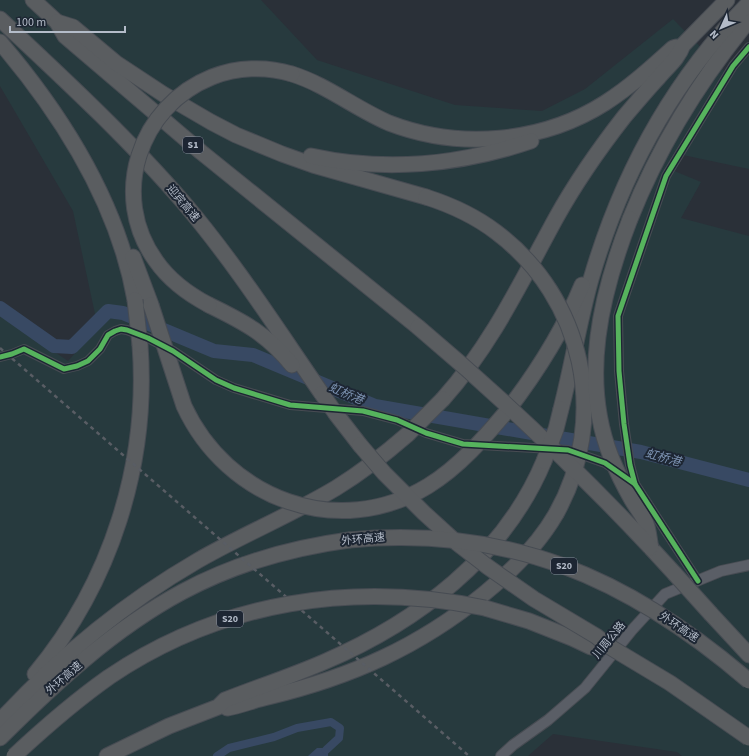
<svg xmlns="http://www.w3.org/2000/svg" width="749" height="756" viewBox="0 0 749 756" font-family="'Source Sans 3','Noto Sans SC',sans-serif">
  <rect width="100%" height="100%" fill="#2a3038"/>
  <g fill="#273a3e">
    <polygon points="0,0 261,0 317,60 455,105 542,111 585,89 673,19 725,72 667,168 701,182 681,218 749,236 749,756 682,756 677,752 553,734 528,756 0,756 0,315 68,361 98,328 73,211 0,86"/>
    <polygon points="749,54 749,169 683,155 705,109"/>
  </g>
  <polygon fill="#384963" points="317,748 323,748 328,752 328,756 308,756"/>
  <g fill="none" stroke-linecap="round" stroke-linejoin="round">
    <polyline stroke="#384963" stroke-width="8" points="217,756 229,748 274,737 297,728 331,722 340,728 339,738 326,750"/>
    <polyline stroke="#384963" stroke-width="14" points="0,308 54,346 72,347 108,311 123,313 214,351 253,355 375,406 641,452 749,480"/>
    <g stroke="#484c53" stroke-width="10">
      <g id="minor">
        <polyline points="0,357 12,354 24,349 64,369 77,366 88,361 100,349 108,335 115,331 121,329 127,330 148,338 173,351 216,380 234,388 290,405 363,411 397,420 426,433 463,444 568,450 605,463 635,484 698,581"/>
        <polyline points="635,484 630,465 624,424 619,371 618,316 666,176 733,66 749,47"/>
      </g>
    </g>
    <g stroke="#484c53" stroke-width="12">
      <polyline id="tertiary" points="501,756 513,745 548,720 585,688 632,630 665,594 721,571 749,565"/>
    </g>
    <g stroke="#474c53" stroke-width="17">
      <g id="motorway">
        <polyline points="33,0 57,22 65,36 201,152 418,327"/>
        <path d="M0,19C63,78 127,137 184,203C235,263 277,329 322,394"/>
        <polyline points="57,22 73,27 116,63 163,94 211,122 236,135 282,154 313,165 426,197"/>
        <path d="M0,42C63,116 118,203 135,300"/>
        <path d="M292,74C327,85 356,109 389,123C459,150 542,143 605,103C630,87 652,67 673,48L676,47"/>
        <path d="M311,156C384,172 460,165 531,141"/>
        <path d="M630,219C659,146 699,81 749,20"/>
        <polyline points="133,257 151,305"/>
        <path d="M209,305C244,322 267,334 292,365"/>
        <path d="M443,399C492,344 521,282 556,218C576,182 599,149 624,117C635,104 646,91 658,78C667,67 678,59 683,45L727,0"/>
        <path d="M561,409C572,366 579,322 591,279C621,176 673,80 749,3"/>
        <path d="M507,411C537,372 563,331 582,285"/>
        <polyline points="336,414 360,445"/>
        <polyline points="651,548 674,573"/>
        <polyline points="485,608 529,621 572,638 591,647 610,647"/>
        <polyline points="711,614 749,655"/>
        <path d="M35,674C111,583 149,463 140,345"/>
        <path d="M227,708C240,706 254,700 268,697C351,677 419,647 485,593C513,570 538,545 556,514"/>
        <path d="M0,721C58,658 123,604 197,561C242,535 291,515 336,488C362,472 385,454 408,434"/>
        <path d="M0,738C54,684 113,629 182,592C234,564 290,548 349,540"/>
        <path d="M107,756L169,726L218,707L225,700C258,687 292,676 324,662C417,622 504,557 544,461"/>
      </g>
    </g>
    <use href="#minor" stroke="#5a5e66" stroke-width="8"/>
    <use href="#tertiary" stroke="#5a5e66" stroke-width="10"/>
    <use href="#motorway" stroke="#5a5d60" stroke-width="15"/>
    <polyline stroke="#595d64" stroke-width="2.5" stroke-dasharray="4 4" stroke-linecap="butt" points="0,348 469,756"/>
    <g stroke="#474c53" stroke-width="17" stroke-linecap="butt">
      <g id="motorway-bridge">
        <path d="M426,197C451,205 475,216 496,232C584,298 610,418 556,514"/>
        <path d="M630,219C601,294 580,379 611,457C617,472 624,486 632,500C636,507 642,514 645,521C649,529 649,540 651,548"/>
        <polyline points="135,300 140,345"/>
        <path d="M151,305L184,406C227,499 338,541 428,486C459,467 484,438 507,411"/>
        <path d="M209,305C188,294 170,281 156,261C109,196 139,106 212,77C237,67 266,66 292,74"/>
        <path d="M418,327C500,396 577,469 650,547"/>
        <polyline points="322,394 336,414"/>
        <polyline points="408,434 443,399"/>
        <polyline points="360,445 384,473 424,513 457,543 488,567 534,599 596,636 610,647 670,683 749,738"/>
        <polyline points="544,461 556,429 561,409"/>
        <path d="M349,540C509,525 629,578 749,681"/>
        <polyline points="674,573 711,614"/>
        <path d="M14,756C44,728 75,701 109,677C222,601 353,581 485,608"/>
      </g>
    </g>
    <use href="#motorway-bridge" stroke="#5a5d60" stroke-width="15"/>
    <g stroke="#1d2633" stroke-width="8">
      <g id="cycleway">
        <polyline points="0,357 12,354 24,349 64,369 77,366 88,361 100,349 108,335 115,331 121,329 127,330 148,338 173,351 216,380 234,388 290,405 363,411 397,420 426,433 463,444 568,450 605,463 635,484 698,581"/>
        <polyline points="635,484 630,465 624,424 619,371 618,316 666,176 733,66 749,47"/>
      </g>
    </g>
    <use href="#cycleway" stroke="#56b35d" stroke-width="5"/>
  </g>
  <g text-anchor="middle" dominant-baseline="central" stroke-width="4" stroke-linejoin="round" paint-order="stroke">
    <g fill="#1d2633" stroke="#878f9c" stroke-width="1">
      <rect x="183" y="137" width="20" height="16" rx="3"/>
      <rect x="551" y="558" width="26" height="16" rx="3"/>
      <rect x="217" y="611" width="26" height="16" rx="3"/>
    </g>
    <g font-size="10" font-weight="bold" fill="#b4bcc9">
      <text x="193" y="145">S1</text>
      <text x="564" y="566">S20</text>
      <text x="230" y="619">S20</text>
    </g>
    <g font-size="11" fill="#b4bcc9" stroke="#1d2633">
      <text transform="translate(183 203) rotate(50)">迎宾高速</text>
      <text transform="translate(363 539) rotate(-5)">外环高速</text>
      <text transform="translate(679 627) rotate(34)">外环高速</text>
      <text transform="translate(609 640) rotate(-51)">川周公路</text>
      <text transform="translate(64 678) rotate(-41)">外环高速</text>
    </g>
    <g font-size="12" font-style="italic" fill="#7c92b1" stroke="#1d2633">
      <text transform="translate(346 394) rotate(23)">虹桥港</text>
      <text transform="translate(663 458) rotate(15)">虹桥港</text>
    </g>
  </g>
  <g transform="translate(721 28) rotate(226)" stroke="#1d2633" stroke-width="3" paint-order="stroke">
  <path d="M0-3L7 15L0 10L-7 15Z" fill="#b4bcc9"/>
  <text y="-6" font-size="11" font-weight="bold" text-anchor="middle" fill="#b4bcc9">N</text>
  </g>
  <path d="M10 26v6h115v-6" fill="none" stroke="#b4bcc9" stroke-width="2"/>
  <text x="16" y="26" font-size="12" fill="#b4bcc9" stroke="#1d2633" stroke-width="3" paint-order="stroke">100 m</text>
</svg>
